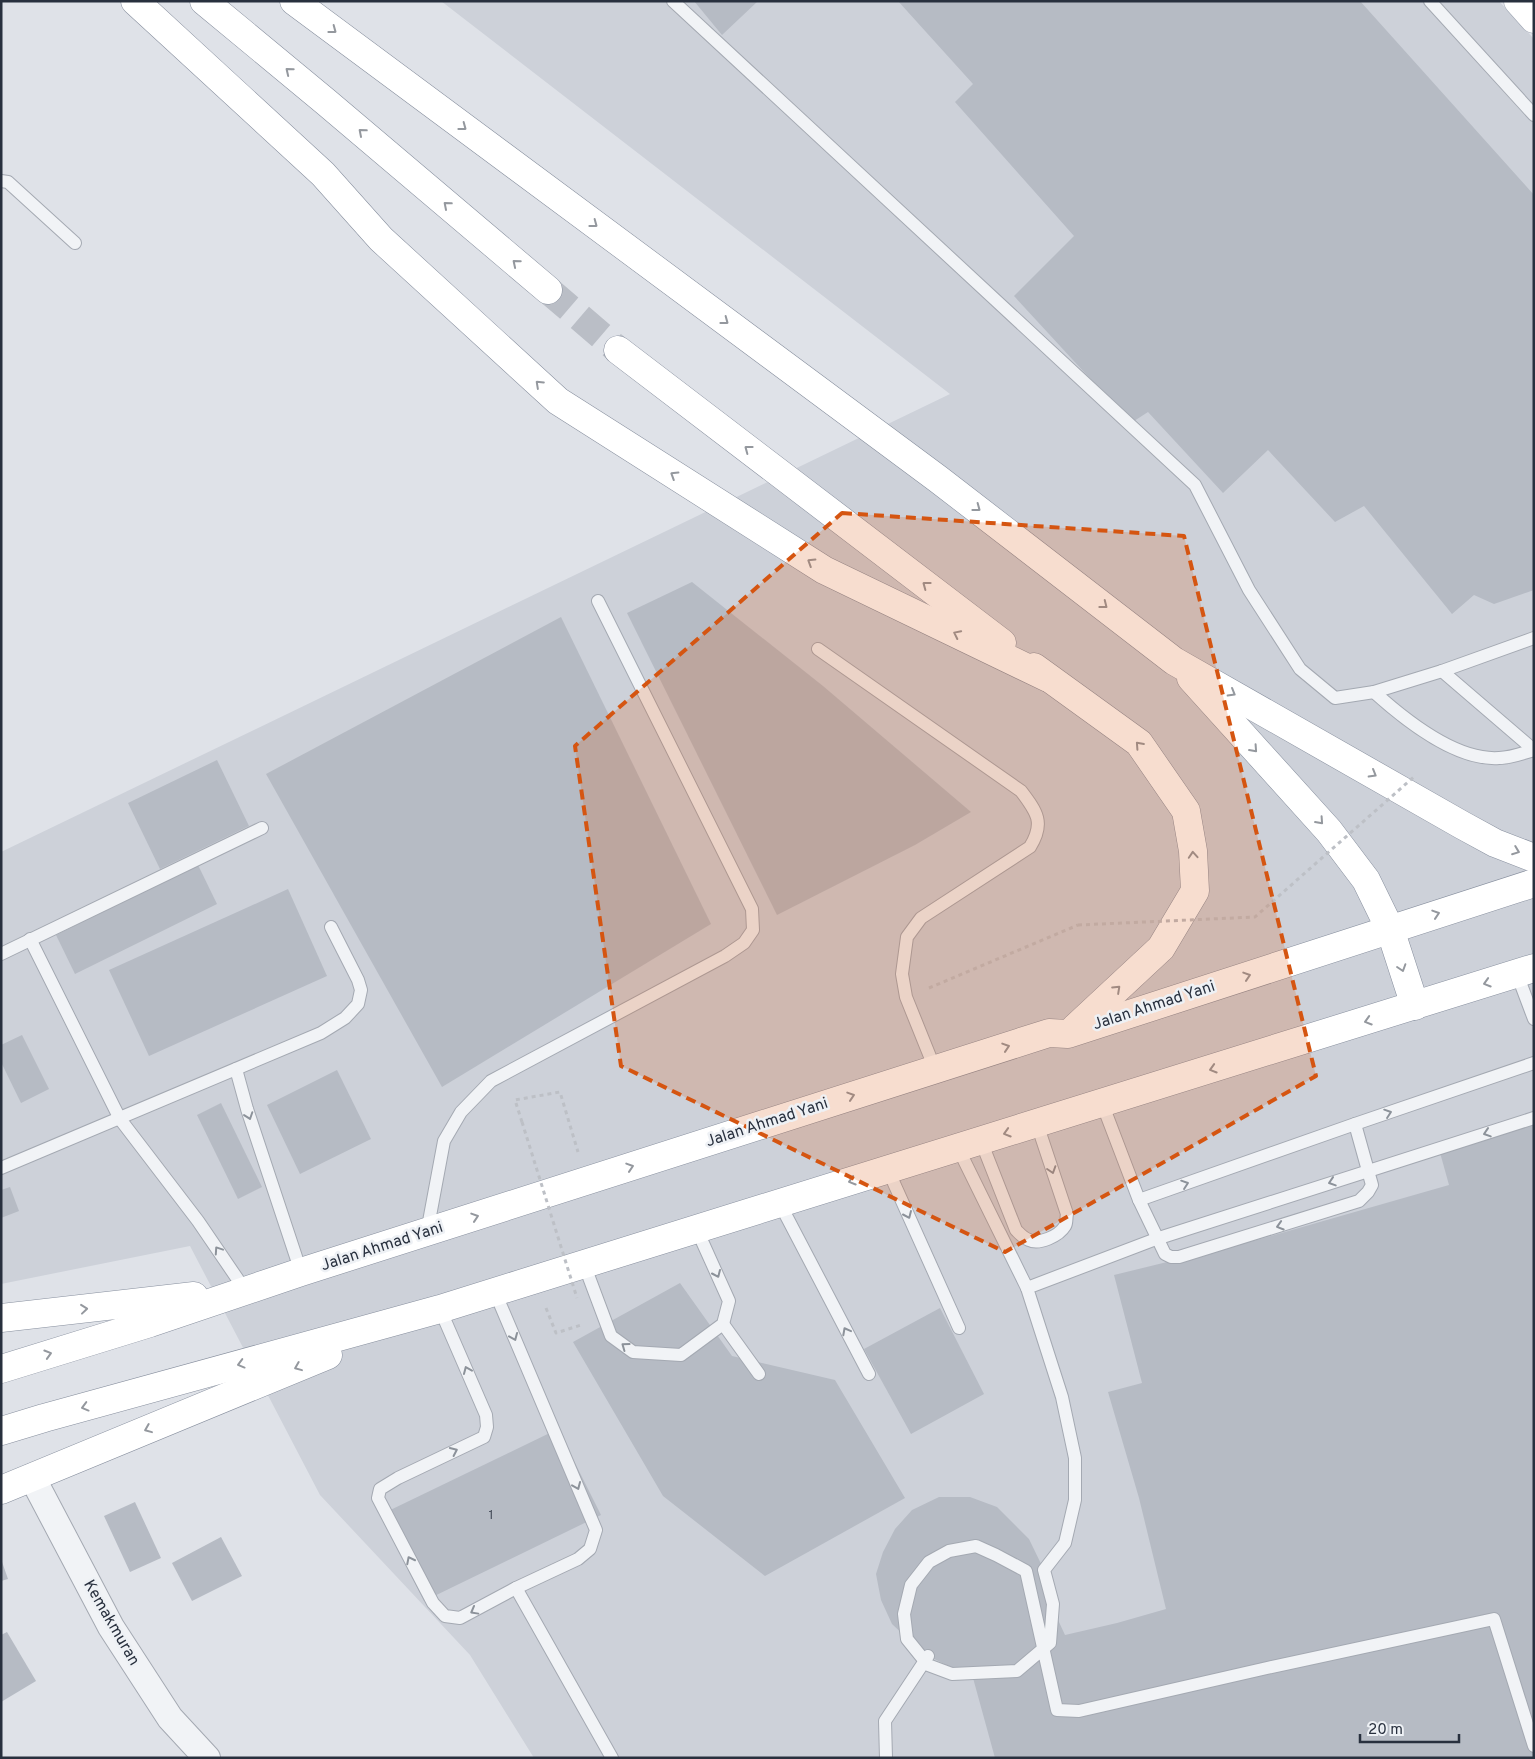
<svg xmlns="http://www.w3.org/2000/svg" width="1535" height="1759" viewBox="0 0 1535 1759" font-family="Overpass,sans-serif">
  <rect width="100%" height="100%" fill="#dfe2e8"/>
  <polygon fill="#cdd1d9" points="441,1 1499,1 1534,39 1534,1758 534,1758 470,1655 320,1495 190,1246 1,1284 1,852 950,394"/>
  <g fill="#b6bbc4">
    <polygon points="694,1 758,1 722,35"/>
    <polygon points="898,1 1360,1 1534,195 1534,590 1494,604 1474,595 1452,614 1364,506 1335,522 1268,450 1223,493 1148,412 1131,423 1014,296 1074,236 955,102 973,84"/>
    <polygon points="692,582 823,686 971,812 915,845 777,915 627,613"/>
    <polygon points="561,617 711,924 442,1087 266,774"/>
    <polygon points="217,760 249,826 160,869 128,803"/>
    <polygon points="198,865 217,904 75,974 56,935"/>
    <polygon points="288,889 327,976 149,1056 109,970"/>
    <polygon points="22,1035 49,1089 21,1103 1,1062 1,1045"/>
    <polygon points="337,1070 371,1139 300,1174 267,1105"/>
    <polygon points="221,1103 262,1187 238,1199 197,1115"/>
    <polygon points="1534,1125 1534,1758 995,1758 973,1678 928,1656 912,1643 892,1624 881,1600 876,1574 883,1552 895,1529 912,1510 939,1497 970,1497 997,1507 1029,1539 1044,1570 1052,1607 1065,1635 1117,1623 1166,1609 1139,1498 1108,1392 1142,1383 1114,1275 1257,1240 1449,1185 1439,1149"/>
    <polygon points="10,1187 19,1211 1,1218 1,1190"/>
    <polygon points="680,1283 732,1356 835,1380 905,1498 765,1576 663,1496 573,1342"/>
    <polygon points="940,1308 984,1394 911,1434 864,1349"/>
    <polygon points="558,1429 601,1515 424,1601 380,1515"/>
    <polygon points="135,1502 161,1558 130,1572 104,1516"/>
    <polygon points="221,1537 242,1576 192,1601 172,1563"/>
    <polygon points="1,1559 8,1579 1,1581"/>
    <polygon points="7,1632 36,1681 1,1702 1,1635"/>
  </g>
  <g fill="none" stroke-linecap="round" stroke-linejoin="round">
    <polyline stroke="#babec6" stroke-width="28" stroke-dasharray="28 14" stroke-linecap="butt" points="548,290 618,350"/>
    <g stroke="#a4a9b2" stroke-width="14">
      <g id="lane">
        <polyline points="673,1 1195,485 1249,590 1300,669 1335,698 1374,692 1442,671 1534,638"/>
        <polyline points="1430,1 1534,115"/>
        <polyline points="1,181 8,182 75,243"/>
        <path d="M818,649L1021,791C1037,812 1045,823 1030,847L921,918L907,937L902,974L906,997L935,1069"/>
        <polyline points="1442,671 1534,750"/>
        <path d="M1374,692C1405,720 1456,761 1499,758C1511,758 1523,753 1534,750"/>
        <polyline points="30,939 120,1119 198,1221 245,1290"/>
        <polyline points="1,954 262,828"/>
        <polyline points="1517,974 1534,1019"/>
        <polyline points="236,1069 247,1109 301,1272"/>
        <polyline points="1102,1103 1139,1200 1165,1254 1171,1257 1179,1257 1359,1201 1368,1192 1372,1185 1355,1124"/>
        <polyline points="1534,1118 1156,1239 1027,1288 1062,1397 1075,1458 1075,1500 1065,1543 1044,1570 1053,1604 1050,1643 1017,1671 952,1674 928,1665 907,1639 904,1614 911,1585 929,1562 949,1551 976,1546 996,1555 1026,1571 1057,1710 1079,1711 1267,1668 1494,1619 1534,1746"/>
        <path d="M981,1141L1016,1230C1020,1234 1023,1238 1029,1240C1039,1245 1059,1236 1065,1226C1067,1223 1066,1218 1067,1214L1037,1124"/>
        <polyline points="958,1148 1027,1288"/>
        <polyline points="1,1168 321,1033 345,1018 358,1004 361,990 358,980 331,927"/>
        <polyline points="888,1170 959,1328"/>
        <polyline points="1139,1200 1355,1124 1534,1063"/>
        <polyline points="780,1204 869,1374"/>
        <polyline points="427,1232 444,1141 461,1112 491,1081 725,956 744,943 753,930 752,909 598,601"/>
        <polyline points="584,1264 611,1336 633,1352 681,1355 723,1324 729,1301 697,1230"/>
        <polyline points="440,1309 486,1415 487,1427 484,1437 398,1478 380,1489 378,1498 433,1603 445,1616 460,1618 516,1588 578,1559 590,1549 596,1530 495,1292"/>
        <polyline points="723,1324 759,1374"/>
        <polyline points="516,1588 612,1758"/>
        <polyline points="886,1758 885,1721 928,1656"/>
      </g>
    </g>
    <g stroke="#a4a9b2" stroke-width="28">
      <polyline id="street" points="32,1477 111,1627 170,1718 207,1758"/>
    </g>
    <g stroke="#9fa6b3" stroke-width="29">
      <polyline id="primary" points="1518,1 1534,19"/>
    </g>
    <g stroke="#878f9e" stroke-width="29">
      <g id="highway">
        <polyline points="135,1 323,174 381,239 558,401 824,570 1048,678"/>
        <polyline points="204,1 326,102 548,290"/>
        <polyline points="294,1 938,479 1174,661 1462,825 1495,843 1534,858"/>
        <polyline points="618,350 1002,643"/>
        <polyline points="1034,667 1139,743 1186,811 1193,851 1195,891 1161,948 1075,1028"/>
        <polyline points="1191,678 1329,831 1366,880 1390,929 1415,1006"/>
        <polyline points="1,1318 194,1296"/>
        <polyline points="1,1369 150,1323 301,1272 1049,1033 1068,1034 1534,883"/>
        <polyline points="1,1431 44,1418 440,1309 1534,968"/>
        <polyline points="1,1490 328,1355"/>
      </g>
    </g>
    <g stroke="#bdc0c6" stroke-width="3" stroke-dasharray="4 4" stroke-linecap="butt">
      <polyline points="929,988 1078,925"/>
      <polyline points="522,1122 515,1100 560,1092 578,1152"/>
      <polyline points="546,1308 556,1333 581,1325"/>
    </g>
    <use href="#lane" stroke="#f1f3f6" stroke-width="12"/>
    <use href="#street" stroke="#f1f3f6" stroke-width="26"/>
    <use href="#primary" stroke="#fff" stroke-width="28"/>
    <use href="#highway" stroke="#fff" stroke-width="28"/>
    <g stroke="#bdc0c6" stroke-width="3" stroke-dasharray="4 4" stroke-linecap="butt">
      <polyline points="1078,925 1255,917 1416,775"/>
      <polyline points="522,1122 577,1298"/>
    </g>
  </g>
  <defs><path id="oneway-chevron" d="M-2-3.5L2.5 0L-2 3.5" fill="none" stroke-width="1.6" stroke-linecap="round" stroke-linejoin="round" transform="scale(1.25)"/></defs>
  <g stroke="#94989e">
    <use href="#oneway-chevron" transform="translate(333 30) rotate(37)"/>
    <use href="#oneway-chevron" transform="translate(289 71) rotate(-141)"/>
    <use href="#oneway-chevron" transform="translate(463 127) rotate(37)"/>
    <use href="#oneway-chevron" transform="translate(362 132) rotate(-139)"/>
    <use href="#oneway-chevron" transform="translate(447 205) rotate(-139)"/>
    <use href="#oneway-chevron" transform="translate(594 224) rotate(37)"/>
    <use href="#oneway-chevron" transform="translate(516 263) rotate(-140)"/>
    <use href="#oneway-chevron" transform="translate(725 321) rotate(37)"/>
    <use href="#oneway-chevron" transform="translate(539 384) rotate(-137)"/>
    <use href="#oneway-chevron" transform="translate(748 449) rotate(-143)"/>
    <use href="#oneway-chevron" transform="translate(674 475) rotate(-148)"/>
    <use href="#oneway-chevron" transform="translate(977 508) rotate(37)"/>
    <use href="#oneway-chevron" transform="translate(811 562) rotate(-148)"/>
    <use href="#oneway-chevron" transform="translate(926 585) rotate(-143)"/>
    <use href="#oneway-chevron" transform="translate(1104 605) rotate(38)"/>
    <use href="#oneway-chevron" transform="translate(957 634) rotate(-154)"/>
    <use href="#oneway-chevron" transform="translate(1232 693) rotate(30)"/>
    <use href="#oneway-chevron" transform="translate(1139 745) rotate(-132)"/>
    <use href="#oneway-chevron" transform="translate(1254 749) rotate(48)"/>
    <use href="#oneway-chevron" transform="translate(1373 774) rotate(30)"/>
    <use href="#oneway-chevron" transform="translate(1320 821) rotate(48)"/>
    <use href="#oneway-chevron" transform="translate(1516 851) rotate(21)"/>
    <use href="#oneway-chevron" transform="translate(1193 855) rotate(-94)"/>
    <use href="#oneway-chevron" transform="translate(1436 914) rotate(-18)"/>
    <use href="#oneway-chevron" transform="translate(1402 968) rotate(72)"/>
    <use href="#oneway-chevron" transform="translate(1247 976) rotate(-18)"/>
    <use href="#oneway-chevron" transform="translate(1487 983) rotate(163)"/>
    <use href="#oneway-chevron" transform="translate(1117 989) rotate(-43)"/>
    <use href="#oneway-chevron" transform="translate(1368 1021) rotate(163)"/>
    <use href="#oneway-chevron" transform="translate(1006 1047) rotate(-18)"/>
    <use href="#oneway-chevron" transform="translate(1213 1069) rotate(163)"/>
    <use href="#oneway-chevron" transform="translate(851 1096) rotate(-18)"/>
    <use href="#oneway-chevron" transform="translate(1007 1133) rotate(163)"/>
    <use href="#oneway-chevron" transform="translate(630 1167) rotate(-18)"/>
    <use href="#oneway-chevron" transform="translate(852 1181) rotate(163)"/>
    <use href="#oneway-chevron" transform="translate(475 1217) rotate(-18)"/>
    <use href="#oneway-chevron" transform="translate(84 1309) rotate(-6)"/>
    <use href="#oneway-chevron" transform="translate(48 1354) rotate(-17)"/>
    <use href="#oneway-chevron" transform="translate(241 1364) rotate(165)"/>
    <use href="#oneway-chevron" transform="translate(298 1367) rotate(158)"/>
    <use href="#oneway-chevron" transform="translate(85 1407) rotate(165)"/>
    <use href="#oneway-chevron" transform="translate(148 1429) rotate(158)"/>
  </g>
  <g stroke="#8c929a">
    <use href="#oneway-chevron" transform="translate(1388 1113) rotate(-19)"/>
    <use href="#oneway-chevron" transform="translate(249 1116) rotate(71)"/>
    <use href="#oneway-chevron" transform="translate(1487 1133) rotate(162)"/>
    <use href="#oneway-chevron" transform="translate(1052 1170) rotate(72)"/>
    <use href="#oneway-chevron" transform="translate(1332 1182) rotate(162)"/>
    <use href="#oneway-chevron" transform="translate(1185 1184) rotate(-19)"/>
    <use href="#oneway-chevron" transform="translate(908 1215) rotate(66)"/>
    <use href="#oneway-chevron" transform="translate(1280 1226) rotate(163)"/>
    <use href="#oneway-chevron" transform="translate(218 1250) rotate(-124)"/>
    <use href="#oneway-chevron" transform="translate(717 1274) rotate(66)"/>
    <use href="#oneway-chevron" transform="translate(846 1331) rotate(-118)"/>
    <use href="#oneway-chevron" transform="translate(514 1337) rotate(67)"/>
    <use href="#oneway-chevron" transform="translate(625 1346) rotate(-144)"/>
    <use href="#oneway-chevron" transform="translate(467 1370) rotate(-113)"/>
    <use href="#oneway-chevron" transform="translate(454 1451) rotate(-25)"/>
    <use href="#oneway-chevron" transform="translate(577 1486) rotate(67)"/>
    <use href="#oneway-chevron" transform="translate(410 1560) rotate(-117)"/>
    <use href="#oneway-chevron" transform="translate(474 1611) rotate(151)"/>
  </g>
  <path fill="#d55511" fill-opacity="0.2" stroke="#d55511" stroke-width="4" stroke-dasharray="10 6" stroke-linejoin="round" d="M842,513L1184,536L1316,1076L1005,1252L621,1066L575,746Z"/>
  <g text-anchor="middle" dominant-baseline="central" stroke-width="5" stroke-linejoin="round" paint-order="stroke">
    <g font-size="14" fill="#4c5360">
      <text x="491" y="1515">1</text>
    </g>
    <g font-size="16" fill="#28303e" stroke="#eef1f5">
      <text transform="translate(1154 1006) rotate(-18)">Jalan Ahmad Yani</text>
      <text transform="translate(767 1123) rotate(-18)">Jalan Ahmad Yani</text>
      <text transform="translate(382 1247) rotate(-18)">Jalan Ahmad Yani</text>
      <text transform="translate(111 1623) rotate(60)">Kemakmuran</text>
    </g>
  </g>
  <rect width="1535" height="1759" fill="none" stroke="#28303e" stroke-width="5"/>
  <path d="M1360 1734v8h99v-8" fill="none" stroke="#28303e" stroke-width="2.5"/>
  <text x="1368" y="1734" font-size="15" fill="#28303e" stroke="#eef1f5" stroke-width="4" paint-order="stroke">20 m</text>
</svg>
